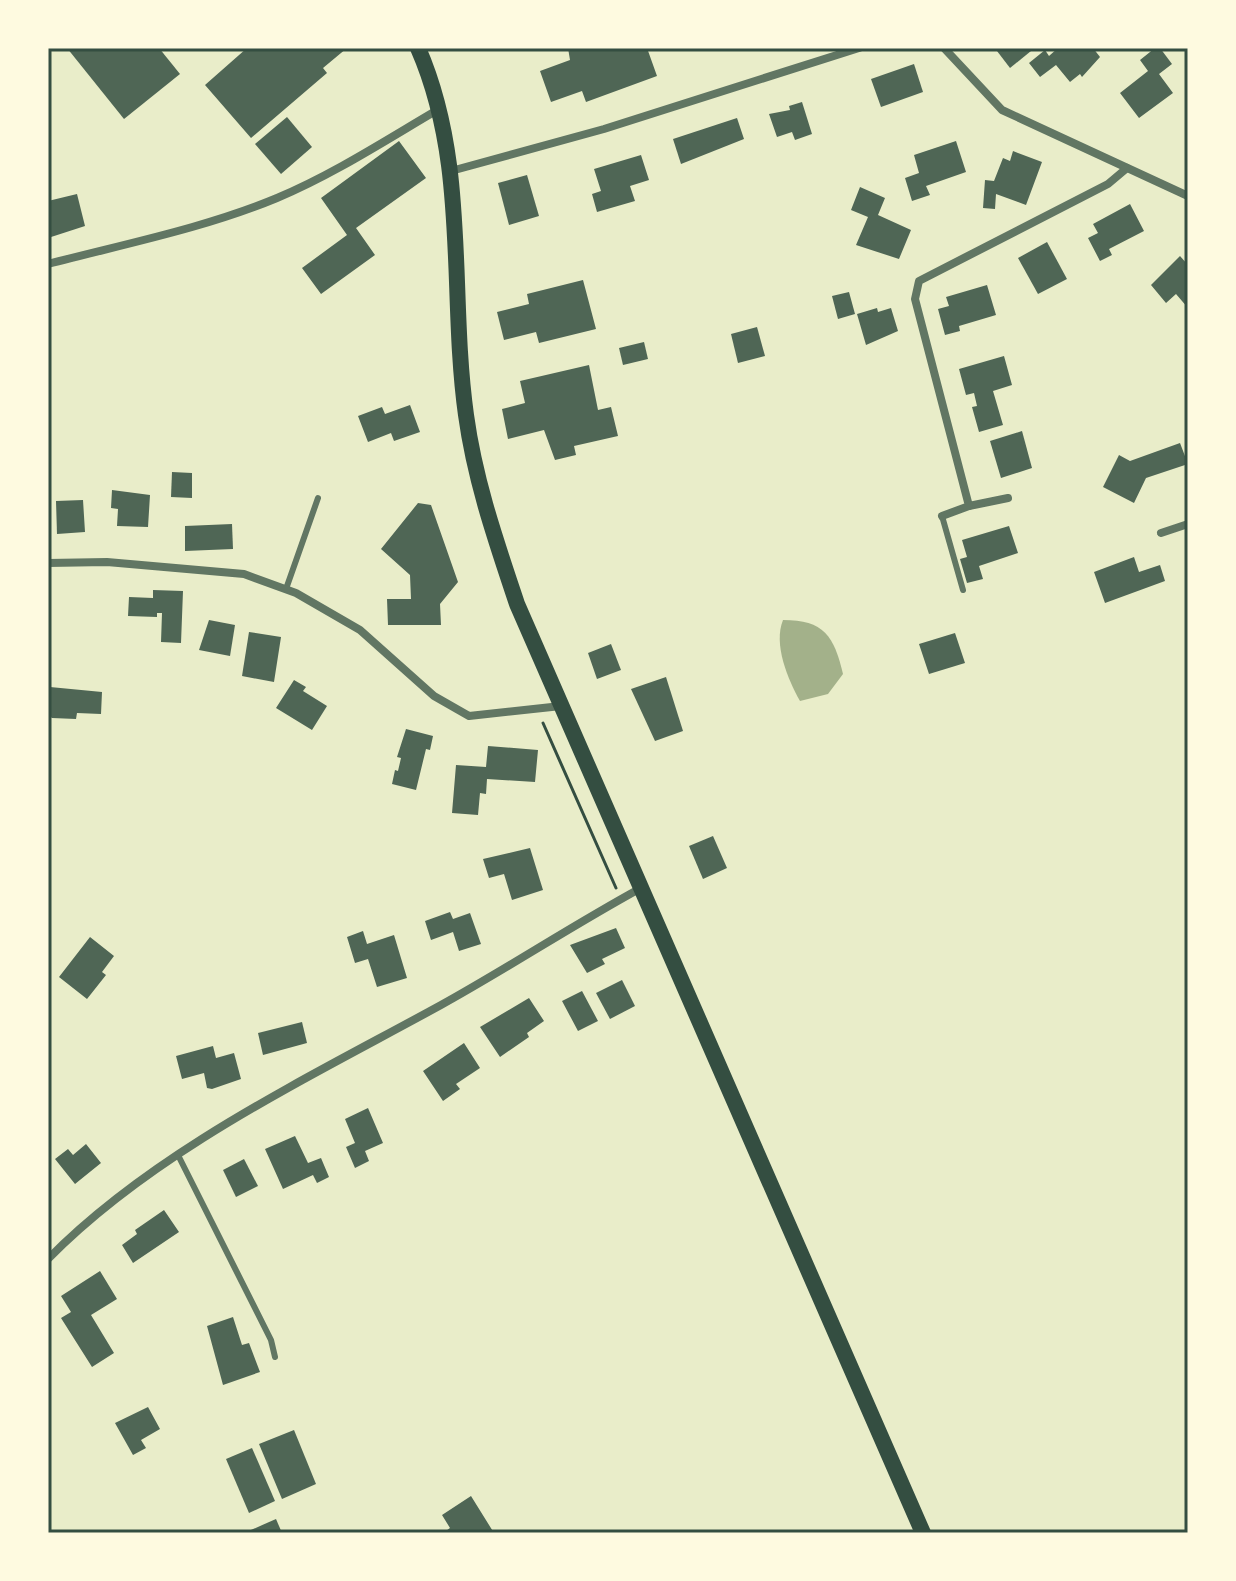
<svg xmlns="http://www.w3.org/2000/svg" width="1236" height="1581" viewBox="0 0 1236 1581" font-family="Lato,sans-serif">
  <rect width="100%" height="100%" fill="#e9edc9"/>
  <path fill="#a3b18a" d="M783,620C824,620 834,636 843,674L828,694L800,701C788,680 773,644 783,620Z"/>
  <g fill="#4f6655">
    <polygon points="67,48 159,48 180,74 124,119"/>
    <polygon points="247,48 347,48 323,68 327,73 251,138 205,85"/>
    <polygon points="568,48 647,48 657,76 586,102 582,91 551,102 540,71 570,60"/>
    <polygon points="1000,48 1028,48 1031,51 1010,68 997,51"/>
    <polygon points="1058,48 1093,48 1100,57 1082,77 1080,74 1070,82 1056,65 1040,77 1029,63 1045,50 1049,56"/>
    <polygon points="1155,48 1160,48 1172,64 1159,74 1173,93 1139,118 1120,93 1148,71 1140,60"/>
    <polygon points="914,64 923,92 881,107 871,79"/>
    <polygon points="802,102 812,134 795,140 792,132 777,137 769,114 790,110 789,106"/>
    <polygon points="287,117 312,147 281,174 255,144"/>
    <polygon points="737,118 744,139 681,164 673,139"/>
    <polygon points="399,141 426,178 356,228 375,255 321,294 302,268 347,235 321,198"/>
    <polygon points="956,141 966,172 926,186 930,195 912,201 905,178 919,173 914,155"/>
    <polygon points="1013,151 1042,162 1026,205 996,194 995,209 983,208 985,180 994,181 1003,158 1010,161"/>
    <polygon points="641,155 649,180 630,186 635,201 597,212 592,194 601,191 594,169"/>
    <polygon points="527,175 539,216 509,225 498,183"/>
    <polygon points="860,187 885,198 878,215 911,230 899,259 856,245 868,217 851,210"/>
    <polygon points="77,194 85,226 48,238 48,201"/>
    <polygon points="1130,204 1144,231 1109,249 1112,255 1100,261 1088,238 1098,233 1093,224"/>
    <polygon points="1047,242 1067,279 1038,294 1018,258"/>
    <polygon points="1180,256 1188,265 1188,308 1176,294 1166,303 1151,285"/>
    <polygon points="583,280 596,329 539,343 536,332 504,340 497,312 529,304 527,294"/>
    <polygon points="987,285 996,315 959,326 960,331 945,335 938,309 949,306 946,297"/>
    <polygon points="849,292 855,314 838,319 832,296"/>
    <polygon points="877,308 878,312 891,308 898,331 866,345 857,314"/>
    <polygon points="757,327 765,356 738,363 731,334"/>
    <polygon points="644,342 648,359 623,365 619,348"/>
    <polygon points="1004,356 1012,385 993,391 1003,425 979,432 972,407 977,406 974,393 966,395 959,369"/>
    <polygon points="589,365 598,410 611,407 618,436 574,446 576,455 555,460 544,430 508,439 502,409 525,403 520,381"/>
    <polygon points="410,405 420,432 394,441 391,433 368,442 358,416 382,407 385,414"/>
    <polygon points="1022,431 1032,468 1001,478 990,441"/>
    <polygon points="1180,443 1188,464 1146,478 1134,503 1103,487 1119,455 1130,461"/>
    <polygon points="172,472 192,473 192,498 171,497"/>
    <polygon points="112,490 150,495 148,527 117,526 118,509 111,508"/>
    <polygon points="83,500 85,532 57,534 56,501"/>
    <polygon points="418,503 431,505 458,582 440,604 441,625 388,625 387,599 411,599 410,575 381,549"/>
    <polygon points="232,524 233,549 185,551 185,526"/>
    <polygon points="1009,526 1018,553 979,566 983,579 967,583 960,559 967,557 962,540"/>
    <polygon points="1134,557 1139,572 1160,565 1165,581 1105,603 1094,572"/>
    <polygon points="153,590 183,591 181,643 161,642 162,613 157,613 157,617 128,616 129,597 153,598"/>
    <polygon points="209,620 235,625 230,656 199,650"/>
    <polygon points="249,632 281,637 274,682 242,676"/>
    <polygon points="955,633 965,663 929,674 919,644"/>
    <polygon points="611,644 621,670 597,679 588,653"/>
    <polygon points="666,677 683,731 655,741 631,689"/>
    <polygon points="294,680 306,687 303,691 327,706 312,730 276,708"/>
    <polygon points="50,687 102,692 101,714 77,713 76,719 52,718 48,715"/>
    <polygon points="406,729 433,736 430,750 426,749 416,790 392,784 395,770 398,771 401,758 397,757"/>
    <polygon points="488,746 538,750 535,782 487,779 486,794 480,793 478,815 452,813 456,765 486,767"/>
    <polygon points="713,836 727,868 703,879 689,846"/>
    <polygon points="530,848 543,890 512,900 504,874 489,878 483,859"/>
    <polygon points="450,912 453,919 470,913 481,944 459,951 453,932 431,940 425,921"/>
    <polygon points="616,928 625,948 602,959 605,964 587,973 570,945"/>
    <polygon points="363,931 367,944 394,935 407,978 377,987 368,959 355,963 347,937"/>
    <polygon points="90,937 114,956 102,972 106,975 87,999 59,977"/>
    <polygon points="622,980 635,1006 610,1019 596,993"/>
    <polygon points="582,991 598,1021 578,1031 562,1001"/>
    <polygon points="529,998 544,1021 527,1033 529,1037 500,1057 480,1027"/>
    <polygon points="302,1022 307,1043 263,1055 258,1033"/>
    <polygon points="464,1043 480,1068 456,1084 460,1089 443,1101 423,1071"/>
    <polygon points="213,1046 216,1058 234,1053 241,1079 212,1089 207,1088 204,1073 182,1079 176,1056"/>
    <polygon points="368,1108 383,1143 365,1151 369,1161 355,1168 346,1147 355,1143 345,1119"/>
    <polygon points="295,1136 308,1163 321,1158 329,1177 317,1183 313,1175 283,1189 265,1149"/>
    <polygon points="86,1144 101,1163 75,1184 55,1159 68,1149 73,1155"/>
    <polygon points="244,1159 258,1186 236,1197 223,1170"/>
    <polygon points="164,1210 179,1232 133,1263 122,1245 137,1234 135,1230"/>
    <polygon points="100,1271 117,1299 91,1315 114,1353 92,1367 61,1318 71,1312 61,1296"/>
    <polygon points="233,1317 242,1345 249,1343 260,1372 223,1385 207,1326"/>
    <polygon points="148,1407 160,1429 141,1440 146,1448 133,1455 115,1423"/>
    <polygon points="294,1430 316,1484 282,1499 259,1444"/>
    <polygon points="252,1448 275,1501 249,1513 226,1459"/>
    <polygon points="471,1496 494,1533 443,1533 450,1528 442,1515"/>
    <polygon points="276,1519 282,1533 244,1533"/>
  </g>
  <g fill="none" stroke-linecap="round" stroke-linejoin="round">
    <polyline stroke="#344e41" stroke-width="3" points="543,723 616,888"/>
    <g stroke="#617663" stroke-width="6">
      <polyline points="942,516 963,590"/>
      <polyline points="286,589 318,498"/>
      <polyline points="179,1157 271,1340 275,1357"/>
    </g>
    <g stroke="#617663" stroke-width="8">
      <polyline points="944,48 1002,110 1188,196"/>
      <polyline points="451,171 604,129 859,48"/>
      <path d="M48,264C124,244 205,228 277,198C334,174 386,140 439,109"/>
      <polyline points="969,506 1008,498"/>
      <polyline points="942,516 969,506 915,299 919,281 1108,184 1127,168"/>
      <polyline points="1161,533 1188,524"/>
      <polyline points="48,563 107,562 244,574 296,593 360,630 434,696 469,716 561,706"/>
      <path d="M48,1259C154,1151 308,1078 441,1005C508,968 573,925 641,888"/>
    </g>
    <path stroke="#344e41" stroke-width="16" d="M418,48C469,164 449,293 466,415C475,481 496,541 517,604L923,1533"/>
  </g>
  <rect width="1236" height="1581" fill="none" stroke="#fefae0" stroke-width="100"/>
  <rect x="50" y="50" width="1136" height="1481" fill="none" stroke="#344e41" stroke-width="3"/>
</svg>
